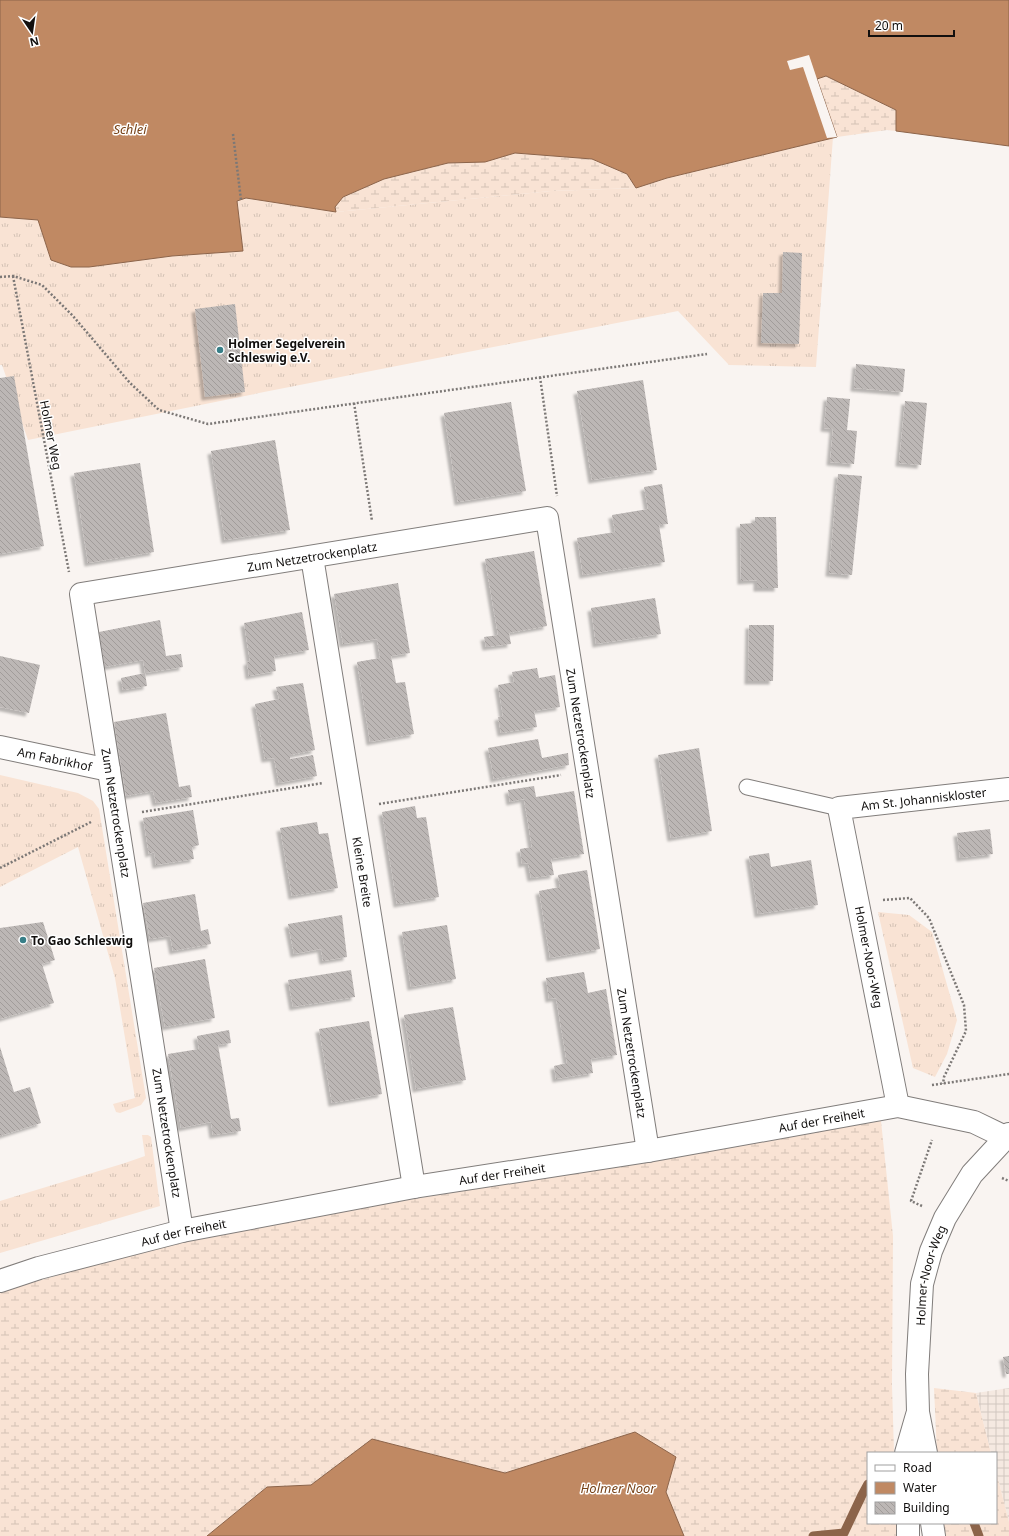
<svg xmlns="http://www.w3.org/2000/svg" width="1009" height="1536" viewBox="0 0 1009 1536" font-family="'Noto Sans',sans-serif">
  <defs>
    <pattern id="industrial-grid" width="8" height="8" patternUnits="userSpaceOnUse"><rect width="8" height="8" fill="#f5e9e1"/><path d="M0 4h8M4 0v8" fill="none" stroke="#d1c7c0"/></pattern>
    <pattern id="grass-tufts" width="24" height="20" patternUnits="userSpaceOnUse"><rect width="24" height="20" fill="#f9e3d4"/><path d="M3 7l-1-3M5 7V3M7 7l1-3M15 17l-1-3M17 17v-4M19 17l1-3" fill="none" stroke="#d4c2b5"/></pattern>
    <pattern id="wetland-marsh" width="20" height="14" patternUnits="userSpaceOnUse"><rect width="20" height="14" fill="#f9e3d4"/><path d="M1 5h8M5 5V1M11 12h8M15 12V8" fill="none" stroke="#d4c2b5"/></pattern>
    <pattern id="building-back-hatch" width="6" height="6" patternUnits="userSpaceOnUse"><rect width="6" height="6" fill="#bcb7b5"/><path d="M-1 5l2 2M0 0l6 6M5-1l2 2" fill="none" stroke="#a19c9a"/></pattern>
    <filter id="shadow"><feDropShadow dx="-3.5" dy="3.5" stdDeviation="1" flood-color="#0004"/></filter>
  </defs>
  <rect width="100%" height="100%" fill="#f9f4f1"/>
  <polygon fill="url(#industrial-grid)" points="1009,1388 1009,1522 996,1471 996,1453 991,1453 976,1393"/>
  <g fill="url(#grass-tufts)">
    <polygon points="833,137 816,367 729,365 678,311 264,392 28,440 2,365 0,365 0,217 38,220 51,260 71,267 89,267 172,256 243,251 237,201 246,198 336,212 551,191 636,188 667,178"/>
    <polygon points="0,775 78,793 93,801 99,809 146,1098 141,1105 120,1113 116,1112 113,1104 135,1098 115,978 78,847 0,887"/>
    <polygon points="878,912 909,915 932,932 957,1020 947,1054 935,1077 913,1068"/>
    <polygon points="142,1135 148,1135 151,1137 160,1206 0,1253 0,1201 125,1163 145,1156"/>
  </g>
  <g fill="url(#wetland-marsh)">
    <polygon points="826,76 896,110 896,131 887,130 837,137 817,79"/>
    <polygon points="515,153 592,159 627,174 636,188 551,191 336,212 335,207 343,197 384,179 448,163 485,161"/>
    <polygon points="881,1121 893,1236 892,1385 894,1453 868,1453 868,1523 896,1523 897,1536 684,1536 666,1492 676,1457 635,1432 505,1473 372,1439 311,1485 266,1487 207,1536 0,1536 0,1292 193,1236"/>
    <polygon points="934,1388 976,1393 991,1453 937,1453"/>
    <polygon points="996,1471 1009,1522 1009,1536 942,1536 940,1523 996,1523"/>
  </g>
  <g fill="#c08963" stroke="#8c644a">
    <polygon points="0,0 1009,0 1009,146 896,131 896,110 826,76 817,79 837,137 667,178 636,188 627,174 592,159 515,153 485,162 448,163 384,179 343,197 335,207 336,212 246,198 237,201 243,251 172,256 89,267 71,267 51,260 38,220 0,217"/>
    <polygon points="635,1432 676,1457 666,1492 684,1536 207,1536 267,1487 311,1485 372,1439 505,1473"/>
  </g>
  <polygon fill="#f9f4f1" points="809,55 817,79 837,137 827,138 803,67 790,70 787,61"/>
  <g fill="none" stroke-linecap="round" stroke-linejoin="round">
    <g stroke="#8c644a" stroke-width="9">
      <polyline points="974,1523 979,1536"/>
      <polyline points="813,1536 844,1533 862,1495 868,1484"/>
    </g>
  </g>
  <g fill="url(#building-back-hatch)" filter="url(#shadow)">
    <polygon points="783,252 802,253 799,344 761,343 763,293 782,293"/>
    <polygon points="235,304 245,392 205,397 195,309"/>
    <polygon points="856,364 905,369 903,392 854,388"/>
    <polygon points="14,376 44,546 0,554 0,378"/>
    <polygon points="643,380 657,470 592,480 577,391"/>
    <polygon points="827,397 850,399 847,430 857,431 854,464 830,462 833,429 824,428"/>
    <polygon points="905,401 927,403 921,465 899,463"/>
    <polygon points="511,402 526,491 458,502 444,413"/>
    <polygon points="275,440 290,530 225,540 211,451"/>
    <polygon points="140,463 154,552 88,563 74,473"/>
    <polygon points="838,474 862,476 852,575 829,573"/>
    <polygon points="662,484 668,524 659,525 665,562 583,575 577,538 615,532 612,515 648,509 644,487"/>
    <polygon points="755,517 776,517 778,588 757,588 757,580 741,581 740,524 755,523"/>
    <polygon points="534,551 547,626 509,633 511,644 486,647 484,637 498,635 485,559"/>
    <polygon points="398,583 410,653 391,656 396,683 405,682 414,734 370,742 357,662 380,658 377,639 343,644 334,594"/>
    <polygon points="655,598 661,634 596,644 591,608"/>
    <polygon points="302,612 309,650 274,656 276,671 249,676 247,662 250,661 244,623"/>
    <polygon points="160,620 166,656 181,654 183,667 145,673 143,660 105,667 99,632"/>
    <polygon points="749,625 774,625 773,681 748,681"/>
    <polygon points="0,656 40,665 29,713 0,707"/>
    <polygon points="537,668 539,678 555,675 560,707 534,711 537,727 501,733 498,717 503,716 498,685 514,682 512,672"/>
    <polygon points="145,673 147,686 123,690 121,678"/>
    <polygon points="303,683 315,750 290,755 290,759 313,755 317,776 279,783 274,758 265,759 255,704 279,699 276,687"/>
    <polygon points="166,713 179,787 190,785 192,797 156,803 153,791 126,796 114,722"/>
    <polygon points="538,739 542,758 568,753 569,765 494,779 488,748"/>
    <polygon points="699,748 712,831 671,838 658,755"/>
    <polygon points="534,786 536,797 574,791 584,854 551,859 554,875 531,878 528,863 522,864 520,849 532,847 524,799 510,802 508,790"/>
    <polygon points="415,806 417,818 426,817 439,897 397,904 382,812"/>
    <polygon points="193,810 199,845 192,847 194,859 156,865 154,852 149,854 143,818"/>
    <polygon points="317,822 319,834 328,833 338,888 292,896 280,828"/>
    <polygon points="990,829 993,854 960,858 957,833"/>
    <polygon points="769,853 771,867 811,860 818,905 758,914 749,856"/>
    <polygon points="587,870 600,949 550,958 539,891 560,887 558,875"/>
    <polygon points="195,894 201,931 208,929 211,944 173,951 170,936 150,939 143,903"/>
    <polygon points="342,915 347,957 323,961 321,949 294,954 288,924"/>
    <polygon points="43,922 55,960 42,964 54,1003 0,1019 0,928"/>
    <polygon points="447,925 456,979 411,987 402,932"/>
    <polygon points="205,959 215,1018 165,1027 154,968"/>
    <polygon points="351,970 355,997 293,1007 288,980"/>
    <polygon points="584,972 588,993 606,989 617,1055 591,1059 593,1073 556,1079 554,1066 567,1063 556,998 549,999 546,978"/>
    <polygon points="453,1007 466,1080 416,1089 404,1015"/>
    <polygon points="369,1021 382,1094 332,1103 319,1029"/>
    <polygon points="229,1030 231,1043 218,1045 231,1119 239,1118 241,1131 213,1135 211,1122 181,1128 168,1054 199,1049 197,1036"/>
    <polygon points="0,1047 14,1092 30,1087 41,1123 0,1136"/>
    <polygon points="1009,1356 1009,1374 1006,1374 1003,1357"/>
  </g>
  <g fill="none" stroke-linecap="round" stroke-linejoin="round">
    <g stroke="#817d7b" stroke-width="17">
      <polyline id="service" points="747,787 839,808"/>
    </g>
    <g stroke="#817d7b" stroke-width="24">
      <g id="minor">
        <path id="s1" d="M312,557L414,1187"/>
        <path id="s2" d="M0,747L109,770"/>
        <path id="s3" d="M898,1106L839,808L1009,789"/>
        <path id="s4" d="M182,1231L81,594L547,518L648,1151"/>
        <path id="s5" d="M0,1281L39,1268L182,1231L414,1187L648,1151L898,1106L974,1122L1005,1137"/>
        <polyline points="906,1453 917,1415"/>
        <path id="s6" d="M926,1453L918,1412L917,1374L922,1284L931,1251L945,1218L972,1174L1009,1134"/>
        <polyline points="908,1523 908,1536"/>
        <polyline points="932,1523 934,1536"/>
      </g>
    </g>
    <g stroke="#7c7876" stroke-width="2.5" stroke-dasharray="2 2" stroke-linecap="butt">
      <polyline points="233,134 241,200"/>
      <polyline points="13,276 69,572"/>
      <polyline points="0,277 13,276 42,285 73,316 130,383 159,410 208,424 707,354"/>
      <polyline points="540,377 557,496"/>
      <polyline points="354,403 372,521"/>
      <polyline points="379,804 561,775"/>
      <polyline points="142,812 323,783"/>
      <polyline points="0,868 91,822"/>
      <polyline points="883,900 910,898 929,918 964,1005 966,1031 944,1077 943,1084"/>
      <polyline points="932,1085 1009,1074"/>
      <polyline points="1002,1178 1009,1181"/>
      <polyline points="922,1206 911,1201 932,1140"/>
    </g>
    <use href="#service" stroke="#fff" stroke-width="15"/>
    <use href="#minor" stroke="#fff" stroke-width="22"/>
  </g>
  <g fill="#387f88" stroke="#fff" stroke-width="1.5">
    <circle cx="220" cy="350" r="4"/>
    <circle cx="23" cy="940" r="4"/>
  </g>
  <g text-anchor="middle" dominant-baseline="central" stroke-width="3" stroke-linejoin="round" paint-order="stroke">
    <g font-size="12" font-weight="bold" fill="#110f0e" stroke="#fff" text-anchor="start">
      <text x="228" y="343">Holmer Segelverein<tspan x="228" dy="14">Schleswig e.V.</tspan></text>
      <text x="31" y="940">To Gao Schleswig</text>
    </g>
    <g font-size="12" fill="#110f0e" stroke="#fff">
      <text transform="translate(51 435) rotate(79)">Holmer Weg</text>
      <text stroke="none"><textPath href="#s4" startOffset="879">Zum Netzetrockenplatz</textPath></text>
      <text stroke="none"><textPath href="#s4" startOffset="1335">Zum Netzetrockenplatz</textPath></text>
      <text stroke="none"><textPath href="#s2" startOffset="56">Am Fabrikhof</textPath></text>
      <text stroke="none"><textPath href="#s3" startOffset="389">Am St. Johanniskloster</textPath></text>
      <text transform="translate(116 813) rotate(81)">Zum Netzetrockenplatz</text>
      <text stroke="none"><textPath href="#s1" startOffset="319">Kleine Breite</textPath></text>
      <text transform="translate(869 957) rotate(79)">Holmer-Noor-Weg</text>
      <text stroke="none"><textPath href="#s4" startOffset="1659">Zum Netzetrockenplatz</textPath></text>
      <text stroke="none"><textPath href="#s5" startOffset="838">Auf der Freiheit</textPath></text>
      <text transform="translate(167 1133) rotate(81)">Zum Netzetrockenplatz</text>
      <text stroke="none"><textPath href="#s5" startOffset="514">Auf der Freiheit</textPath></text>
      <text stroke="none"><textPath href="#s5" startOffset="190">Auf der Freiheit</textPath></text>
      <text stroke="none"><textPath href="#s6" startOffset="180">Holmer-Noor-Weg</textPath></text>
    </g>
    <g font-size="13" font-style="italic" fill="#784318" stroke="#fff">
      <text x="130" y="129">Schlei</text>
      <text x="618" y="1488">Holmer Noor</text>
    </g>
  </g>
  <rect x="867" y="1452" width="130" height="72" fill="#ffffff" stroke="#a09f9f"/>
  <rect x="875" y="1465" width="20" height="6" fill="#ffffff" stroke="#a09f9f"/>
  <text x="903" y="1472" font-size="12" fill="#110f0e">Road</text>
  <rect x="875" y="1482" width="20" height="12" fill="#c08963" stroke="#a09f9f"/>
  <text x="903" y="1492" font-size="12" fill="#110f0e">Water</text>
  <rect x="875" y="1502" width="20" height="12" fill="url(#building-back-hatch)" stroke="#a09f9f"/>
  <text x="903" y="1512" font-size="12" fill="#110f0e">Building</text>
  <g transform="translate(32 32) rotate(167)" stroke="#ffffff" stroke-width="3" paint-order="stroke">
  <path d="M0-3L7 15L0 10L-7 15Z" fill="#110f0e"/>
  <text y="-6" font-size="11" font-weight="bold" text-anchor="middle" fill="#110f0e">N</text>
  </g>
  <path d="M869 30v6h85v-6" fill="none" stroke="#110f0e" stroke-width="2"/>
  <text x="875" y="30" font-size="12" fill="#110f0e" stroke="#ffffff" stroke-width="3" paint-order="stroke">20 m</text>
</svg>
